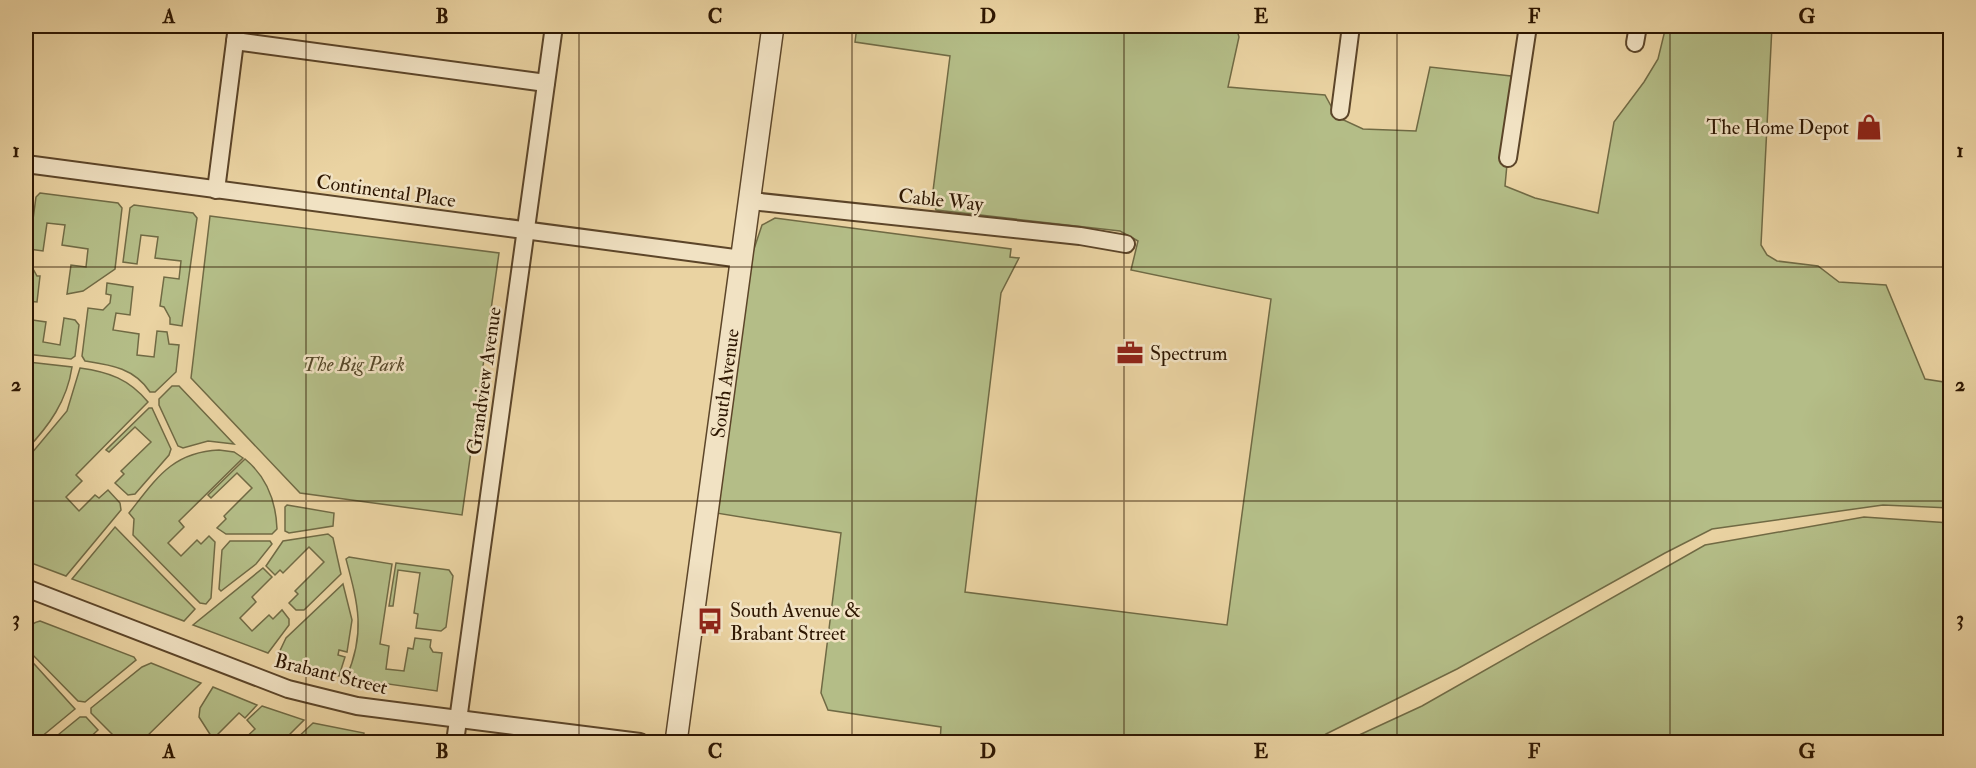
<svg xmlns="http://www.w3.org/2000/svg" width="1976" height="768" viewBox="0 0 1976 768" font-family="'IM FELL Double Pica',serif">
  <rect width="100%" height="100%" fill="#ead3a2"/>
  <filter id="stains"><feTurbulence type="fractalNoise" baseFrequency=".00333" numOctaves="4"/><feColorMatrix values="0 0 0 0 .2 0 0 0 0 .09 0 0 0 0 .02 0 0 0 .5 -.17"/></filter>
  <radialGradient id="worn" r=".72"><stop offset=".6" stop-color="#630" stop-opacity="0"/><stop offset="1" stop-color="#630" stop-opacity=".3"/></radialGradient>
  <g fill="#b4bd87" stroke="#706a44" stroke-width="1.5">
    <polygon points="857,26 1236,26 1239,37 1228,87 1325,95 1337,117 1363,129 1416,131 1430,67 1511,76 1514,88 1505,186 1535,198 1598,213 1614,122 1644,82 1658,59 1666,26 1772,26 1761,245 1767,255 1777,261 1818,266 1839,282 1886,285 1925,379 1950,383 1950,508 1883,505 1712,529 1665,553 1457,669 1326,734 1316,742 940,742 941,727 828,710 821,693 841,533 716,513 750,261 762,225 775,218 1011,249 1010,257 1019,258 1001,293 965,592 1227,625 1271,299 1131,270 1138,241 1120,231 936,210 932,199 950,56 855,42"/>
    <polygon points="40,193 118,203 122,208 115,269 83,291 67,294 71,265 86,267 88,249 62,245 65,225 47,223 43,251 29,249 36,197"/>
    <polygon points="134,205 193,213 197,218 182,326 170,324 170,318 164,307 160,306 164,277 179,279 181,261 155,258 158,237 141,235 137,264 123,262 130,208"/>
    <polygon points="210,216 499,253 462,515 300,493 191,378"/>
    <polygon points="27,258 37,276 40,276 37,302 26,301"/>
    <path d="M107,283L133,287L130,315L116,313L113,330L139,334L137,355L154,357L157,331L167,332L169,344L179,345L176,372L155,392H150C134,368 111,365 85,361L82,356L88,308L103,310L110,303L111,295L106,294Z"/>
    <polygon points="64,318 75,320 79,325 75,356 71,359 26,354 26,319 46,322 43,342 60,345"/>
    <path d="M28,362L72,367C67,401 49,426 26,450V365Z"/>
    <path d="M80,368C109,372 129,379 148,402L76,475L82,481L66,497L79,511L95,495L99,498L108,490L120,503L121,510L66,576L26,561V460L67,411Z"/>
    <polygon points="172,386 179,386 234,444 208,441 183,448 178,446 159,405 159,399"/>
    <polygon points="149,408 152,408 171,449 169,455 135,494 128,495 115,483 124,474 121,471 151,442 135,427 109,452 106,450"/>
    <path d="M219,450L234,452L243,458L179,521L184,527L168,543L181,556L197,540L201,544L209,536L215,542L211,598L206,604L200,603L133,535L134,519L129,513C156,479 172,452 219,450Z"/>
    <path d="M245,459C267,477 276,501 277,529L272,534H226L217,528L226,519L224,516L252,488L237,473L211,498L208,495Z"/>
    <polygon points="287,505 334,513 333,526 289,533 285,531 285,507"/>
    <polygon points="1864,517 1950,523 1950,742 1344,742 1422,706 1705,545"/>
    <polygon points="115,527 195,609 184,621 72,579"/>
    <polygon points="328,534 333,538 341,574 304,610 296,610 289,603 298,594 295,591 324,562 309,547 283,573 280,570 275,575 266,566 283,541"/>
    <polygon points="230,541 270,541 272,544 256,564 221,591 219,589 222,550"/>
    <path d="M349,557L392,564L380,644L389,646L386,669L404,671L408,648L413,649L415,638L431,640L430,647L433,652L442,653L437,691L346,678C366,633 358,604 346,559Z"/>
    <polygon points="396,563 449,570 453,576 446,627 441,631 416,628 418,614 414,613 420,573 398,570 393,606 389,606"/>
    <polygon points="263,568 272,577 252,597 256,602 240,618 252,631 269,615 273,619 282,610 289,619 289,625 268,653 193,625"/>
    <polygon points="343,584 352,620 347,652 339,650 338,655 345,657 339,676 277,657 286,638"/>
    <path d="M40,621L134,657L136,660L85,702L78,701L26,648C25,636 26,624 40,621Z"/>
    <polygon points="26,655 75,709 35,742 26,742"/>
    <polygon points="151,663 201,683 141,742 120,742 91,713 91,708 142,667"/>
    <polygon points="213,687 257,705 245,718 239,713 213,739 199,717 200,708"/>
    <polygon points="262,706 304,720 282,742 241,742 255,729 247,720"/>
    <polygon points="80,717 86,717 98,730 85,742 53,742 53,739"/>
    <polygon points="313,723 364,733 363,741 370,742 293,742"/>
  </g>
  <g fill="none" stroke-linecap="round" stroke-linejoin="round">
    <g stroke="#5c4529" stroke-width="20">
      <g id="minor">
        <polyline points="235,41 546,83"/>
        <polyline points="1635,43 1638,26"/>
        <polyline points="1340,111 1351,26"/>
        <polyline points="1508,158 1528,26"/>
        <polyline points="26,164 742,259"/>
        <polyline points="216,190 237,26"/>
        <polyline points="751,201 1080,236 1126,244"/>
        <polyline points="26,588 288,689 357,706 640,742"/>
        <polyline points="455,742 554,26"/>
      </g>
    </g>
    <g stroke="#5c4529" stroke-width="24">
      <g id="tertiary">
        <path id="s1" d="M676,742L773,26"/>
      </g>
    </g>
    <use href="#minor" stroke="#f1e2c3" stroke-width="16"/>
    <use href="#tertiary" stroke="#f1e2c3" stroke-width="21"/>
  </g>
  <path fill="none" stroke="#2d1601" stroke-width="1.5" stroke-opacity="0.55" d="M306,26V742M579,26V742M852,26V742M1124,26V742M1397,26V742M1670,26V742M26,267H1950M26,501H1950"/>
  <defs>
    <g id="shop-bare" transform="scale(2.07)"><path d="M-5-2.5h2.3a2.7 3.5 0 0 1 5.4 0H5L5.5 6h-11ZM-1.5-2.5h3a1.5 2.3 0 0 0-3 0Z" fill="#8f2418" stroke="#f1e2c3" stroke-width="2.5" paint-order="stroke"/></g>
    <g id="office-bare" transform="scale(2.07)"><path d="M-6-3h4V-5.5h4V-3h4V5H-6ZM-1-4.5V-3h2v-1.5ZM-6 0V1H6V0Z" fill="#8f2418" stroke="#f1e2c3" stroke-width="2.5" paint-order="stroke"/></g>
    <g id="bus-bare" transform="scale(2.07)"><path d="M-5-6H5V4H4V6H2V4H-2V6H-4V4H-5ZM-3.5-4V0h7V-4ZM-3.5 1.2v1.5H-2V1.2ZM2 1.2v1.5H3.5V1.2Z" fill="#8f2418" stroke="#f1e2c3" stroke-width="2.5" paint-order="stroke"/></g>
  </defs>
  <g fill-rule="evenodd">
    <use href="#shop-bare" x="1869" y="127"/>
    <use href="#office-bare" x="1130" y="353"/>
    <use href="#bus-bare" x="710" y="621"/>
  </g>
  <g text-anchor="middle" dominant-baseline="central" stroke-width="5" stroke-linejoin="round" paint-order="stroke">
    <g font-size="20" fill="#2d1601" stroke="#f1e2c3" text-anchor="start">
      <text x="1849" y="127" text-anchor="end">The Home Depot</text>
      <text x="1150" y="353">Spectrum</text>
      <text x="730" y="610">South Avenue &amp;<tspan x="730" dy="23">Brabant Street</tspan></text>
    </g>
    <g font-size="20" fill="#2d1601" stroke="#f1e2c3">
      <text transform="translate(386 191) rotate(8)">Continental Place</text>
      <text transform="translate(941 200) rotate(6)">Cable Way</text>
      <text transform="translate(484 381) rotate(-82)">Grandview Avenue</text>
      <text stroke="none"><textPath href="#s1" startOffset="362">South Avenue</textPath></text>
      <text transform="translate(331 674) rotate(14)">Brabant Street</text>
    </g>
    <g font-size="20" font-style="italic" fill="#564829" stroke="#f1e2c3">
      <text x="354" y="364">The Big Park</text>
    </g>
  </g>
  <rect width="1976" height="768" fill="none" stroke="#ead3a2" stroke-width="66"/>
  <rect x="33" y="33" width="1910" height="702" fill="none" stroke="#2d1601" stroke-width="2"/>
  <g font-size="20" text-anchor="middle" font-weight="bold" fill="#2d1601">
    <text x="169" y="23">A</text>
    <text x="442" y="23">B</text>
    <text x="715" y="23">C</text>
    <text x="988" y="23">D</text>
    <text x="1261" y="23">E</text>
    <text x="1534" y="23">F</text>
    <text x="1807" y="23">G</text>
    <text x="16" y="157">1</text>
    <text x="1960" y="157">1</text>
    <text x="16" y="391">2</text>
    <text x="1960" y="391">2</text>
    <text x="16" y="625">3</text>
    <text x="1960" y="625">3</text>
    <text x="169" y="758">A</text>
    <text x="442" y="758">B</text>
    <text x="715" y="758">C</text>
    <text x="988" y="758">D</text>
    <text x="1261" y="758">E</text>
    <text x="1534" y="758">F</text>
    <text x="1807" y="758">G</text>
  </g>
  <rect width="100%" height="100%" filter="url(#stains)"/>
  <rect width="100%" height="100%" fill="url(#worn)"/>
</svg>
